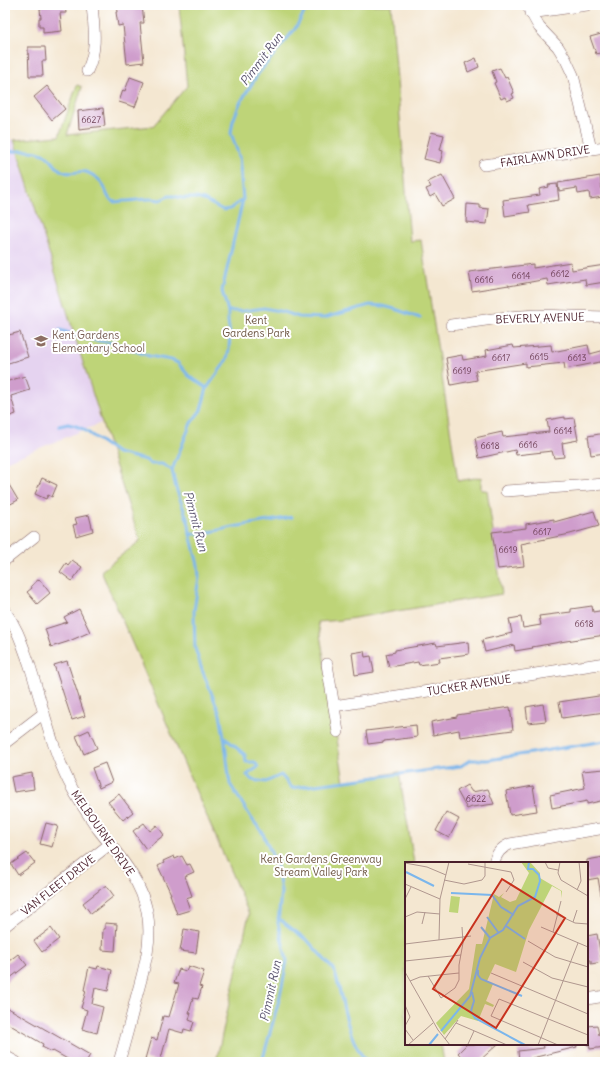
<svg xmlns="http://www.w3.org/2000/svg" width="610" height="1067" viewBox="0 0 610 1067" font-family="Delius,sans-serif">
  <rect width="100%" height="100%" fill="#fff"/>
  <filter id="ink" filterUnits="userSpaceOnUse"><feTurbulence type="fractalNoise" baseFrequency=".025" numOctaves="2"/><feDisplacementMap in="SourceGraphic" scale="8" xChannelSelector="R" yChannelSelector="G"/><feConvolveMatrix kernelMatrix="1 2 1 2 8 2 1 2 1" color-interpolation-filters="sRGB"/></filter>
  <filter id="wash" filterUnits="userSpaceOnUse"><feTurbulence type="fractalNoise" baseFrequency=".012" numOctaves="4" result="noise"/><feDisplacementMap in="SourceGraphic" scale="16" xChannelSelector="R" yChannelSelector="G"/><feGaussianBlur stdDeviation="0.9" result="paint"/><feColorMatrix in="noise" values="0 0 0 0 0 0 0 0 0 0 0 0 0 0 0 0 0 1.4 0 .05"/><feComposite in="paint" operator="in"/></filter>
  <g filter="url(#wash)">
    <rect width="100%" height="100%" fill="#f4e7d1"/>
    <polygon fill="#e5d3f0" points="13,139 101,423 5,462 5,142"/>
    <path fill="#bed478" stroke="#847a52" d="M179,5H391L410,241L421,240L458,481L481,477V490H487L502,594L342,620L318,622L344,782L399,772L414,863H406V1044H441L444,1062H216L249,914L101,571L140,541C96,408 56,274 14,140L59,136L77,85L82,87L67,135L153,126L187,86Z"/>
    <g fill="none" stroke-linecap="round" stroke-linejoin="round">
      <g stroke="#7bb6ec" stroke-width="3">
        <path d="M5,152C18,151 39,148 49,158C54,163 58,171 65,172C78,176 80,165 97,178C99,180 102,182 103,185C107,191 106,199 115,202C117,202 121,201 124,201C136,201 148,197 160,200L169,196H174L182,198H196L204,200L223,210L230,209L242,200"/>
        <polyline points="228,311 243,311 264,308 284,312 299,317 324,318 370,305 383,306 395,309 420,318"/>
        <polyline points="60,330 86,339 106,342 115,343 149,356 171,360 178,363 189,376 207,388"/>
        <polyline points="59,426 68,424 76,426 83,429 117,453 146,460 150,464 162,464 172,470"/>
        <polyline points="190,534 201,534 233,527 292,517"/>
        <polyline points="224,737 245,755 246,762 255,762 258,767 247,775 252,780 266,782 281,775 292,788 461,766 470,760 488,760 605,741"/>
        <path d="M278,918L309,942L333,969L336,976C344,1005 347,1039 367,1062"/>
        <polyline points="262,1062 280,996 287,961 278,923 281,892 277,866 262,832 252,819 230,784 225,743 220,714 202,670 195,648 194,611 199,577 198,565 190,534 189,524 176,488 172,470 191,423 201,410 207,388 222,367 227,359 229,349 230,335 228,322 228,311 222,291 243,199 239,156 231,133 233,121 240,103 258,74 295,29 304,13 306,5"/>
      </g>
    </g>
    <g id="blocks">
      <g fill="#cf9dcc">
        <polygon points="42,5 65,5 66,13 60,13 62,31 43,33 43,27 39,27 39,18 41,18 40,9 42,9"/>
        <polygon points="117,5 142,5 144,23 140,23 144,62 127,64 123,25 118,26 116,12 118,12"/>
        <polygon points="605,33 605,52 596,54 590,37"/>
        <polygon points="28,47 45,47 46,61 42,61 43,76 29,76"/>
        <polygon points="476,58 479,67 468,72 465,63"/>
        <polygon points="500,68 505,78 507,77 514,93 512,94 514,98 507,101 505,97 501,99 494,83 496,82 492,71"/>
        <polygon points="130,77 144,82 135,107 119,102 123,90 125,91"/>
        <polygon points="47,86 65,109 52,120 34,97"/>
        <polygon points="103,108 105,126 79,129 78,111"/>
        <polygon points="431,132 444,135 440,150 443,151 440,163 424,159"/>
        <polygon points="442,175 455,199 442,206 435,194 430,197 426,189 431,187 428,182"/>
        <polygon points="600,176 603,197 590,199 589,192 578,194 577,188 559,191 558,183"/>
        <polygon points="557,184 559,200 528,205 530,212 505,216 503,200 540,195 539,189 549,187 548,185"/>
        <polygon points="467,204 480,205 480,208 489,209 487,224 466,222"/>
        <polygon points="571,262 572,270 605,265 605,282 586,285 585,279 548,285 547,279 509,286 509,285 472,291 469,272 533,264 533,268"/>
        <polygon points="20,332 28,357 5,364 5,336"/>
        <polygon points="513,345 514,348 551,345 552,352 588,345 590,354 605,350 605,361 565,369 564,363 526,367 526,363 475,371 477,380 451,385 446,358 462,355 463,360 487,356 486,350"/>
        <polygon points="25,376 30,390 11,396 16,414 5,418 5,382"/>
        <polygon points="565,417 565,419 574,418 578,440 562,443 564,457 554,458 552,451 516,455 515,450 479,458 475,438 502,432 503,437 549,432 547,420"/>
        <polygon points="605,433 605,453 591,455 588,436"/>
        <polygon points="5,478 18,500 5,507"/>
        <polygon points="42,478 57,485 52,497 48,495 46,499 35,494"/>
        <polygon points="594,511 599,526 570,534 521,544 524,566 498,569 492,532 526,528 526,524 554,519 554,522"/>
        <polygon points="89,515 93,531 76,536 73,525 77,524 75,518"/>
        <polygon points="72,560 82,567 72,581 60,572 66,563 68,565"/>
        <polygon points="39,579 50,593 37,604 27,592 32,588 31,586"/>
        <polygon points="592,606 593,612 605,610 605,635 566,641 532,647 533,648 515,651 514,645 485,652 482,640 512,633 509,619 521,617 523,628 541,625 539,616 571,612 571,609"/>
        <polygon points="79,609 90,632 67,642 51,647 45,629 67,622 64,617"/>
        <polygon points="468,642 469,654 439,658 440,662 419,665 418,662 389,667 386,654 395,652 395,650 436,643 437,646"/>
        <polygon points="364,651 365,657 371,656 374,672 355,675 352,653"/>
        <polygon points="67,661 85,716 72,720 54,665"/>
        <polygon points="605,695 605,712 562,718 559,702"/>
        <polygon points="543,704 546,721 528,723 526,707"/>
        <polygon points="510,707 513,730 460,737 459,730 433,735 431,722 457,717 457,715"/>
        <polygon points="416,725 417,737 384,741 384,742 368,744 366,731"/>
        <polygon points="89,730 97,748 84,754 76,736"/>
        <polygon points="105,763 112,782 99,788 92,768"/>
        <polygon points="605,769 605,800 587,804 587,801 552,808 550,795 585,788 582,771"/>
        <polygon points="32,773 34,789 14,792 11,777"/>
        <polygon points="467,785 472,792 488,789 494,804 472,807 467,809 457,791"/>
        <polygon points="533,786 537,811 510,815 506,791"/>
        <polygon points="119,794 133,812 123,820 108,802"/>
        <polygon points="446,812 459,819 449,838 436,831"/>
        <polygon points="46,823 58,826 52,847 40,844"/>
        <polygon points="144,823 150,831 157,825 164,835 146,849 133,831"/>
        <polygon points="27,853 35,863 18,875 11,864"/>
        <polygon points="174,856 175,859 182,856 187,865 190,864 194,872 185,876 192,896 186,898 190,910 177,914 170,894 171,894 158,866 164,863 163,861"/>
        <polygon points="604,857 605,894 601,895 598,878 587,880 587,860"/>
        <polygon points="106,885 114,896 91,914 83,903"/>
        <polygon points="105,923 117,924 115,951 102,950 103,929 105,929"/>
        <polygon points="51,928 59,939 42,952 34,941"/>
        <polygon points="184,929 199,932 196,953 180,951"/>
        <polygon points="597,934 602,962 591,964 591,960 587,960 587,936"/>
        <polygon points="18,954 27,965 5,982 5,964"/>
        <polygon points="98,966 112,970 108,991 95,988 92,1004 103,1007 97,1033 82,1029 87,1010 81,1008 86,991 84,990 89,967 97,969"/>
        <polygon points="188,966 204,971 199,986 202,987 198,999 193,998 189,1013 191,1013 189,1020 194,1022 191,1031 184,1029 183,1033 169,1029 160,1062 145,1059 151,1038 157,1040 163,1016 169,1017 179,984 174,983 179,969 186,971"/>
        <polygon points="8,1008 90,1055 86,1062 73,1062 53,1051 52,1052 42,1047 43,1044 5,1022 5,1014"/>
        <polygon points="597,1025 599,1035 605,1034 605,1047 590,1049 589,1044 587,1045 587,1026"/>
        <polygon points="467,1044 498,1044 478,1062 466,1062 458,1053"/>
        <polygon points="543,1044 576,1044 577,1047 532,1058 532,1062 519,1062 518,1051 544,1048"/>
      </g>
    </g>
  </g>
  <g filter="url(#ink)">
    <use href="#blocks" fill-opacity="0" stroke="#866565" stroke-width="1"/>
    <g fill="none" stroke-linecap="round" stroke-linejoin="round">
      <g stroke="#866565" stroke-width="12">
        <g id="minor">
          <polyline points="527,5 539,27 558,47 566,60 573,75 591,149"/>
          <polyline points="530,13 587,5"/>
          <path d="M87,71C98,49 94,28 92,5"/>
          <polyline points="484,165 605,147"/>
          <polyline points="451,325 507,317 537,315 605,317"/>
          <polyline points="506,491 605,484"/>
          <polyline points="5,560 34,537"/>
          <path d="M5,611C17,627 22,644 29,663C42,703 52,751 72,788C80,803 89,816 98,829C118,855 140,878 147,911C153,941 144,969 136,998C131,1019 125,1041 119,1062"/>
          <polyline points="327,664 338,732"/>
          <polyline points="334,706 605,663"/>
          <polyline points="5,743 44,713"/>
          <path d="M494,863C496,853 501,848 510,844L605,828"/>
          <polyline points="5,926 110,844"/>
          <polyline points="587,999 605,996"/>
          <polyline points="5,1056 16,1062"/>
        </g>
      </g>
      <use href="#minor" stroke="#fff" stroke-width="11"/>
    </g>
  </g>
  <defs>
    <g id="school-bare" transform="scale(1.08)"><path d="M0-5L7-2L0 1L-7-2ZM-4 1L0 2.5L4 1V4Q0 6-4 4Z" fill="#8d6e63" stroke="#fff" stroke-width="2.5" paint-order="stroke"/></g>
  </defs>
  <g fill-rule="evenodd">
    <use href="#school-bare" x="41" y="341"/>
  </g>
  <g text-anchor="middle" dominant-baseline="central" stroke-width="4" stroke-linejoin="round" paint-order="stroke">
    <g font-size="9" fill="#6b3e53">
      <text x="91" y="119">6627</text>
      <text x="560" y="273">6612</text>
      <text x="521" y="275">6614</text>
      <text x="484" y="279">6616</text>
      <text x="539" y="356">6615</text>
      <text x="501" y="357">6617</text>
      <text x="577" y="357">6613</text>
      <text x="462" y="370">6619</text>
      <text x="563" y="430">6614</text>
      <text x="528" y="444">6616</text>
      <text x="490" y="445">6618</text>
      <text x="542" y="531">6617</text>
      <text x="508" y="549">6619</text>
      <text x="584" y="623">6618</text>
      <text x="476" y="798">6622</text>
    </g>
    <g font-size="11" fill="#4a1f2b" stroke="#fff">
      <text transform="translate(545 156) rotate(-9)">FAIRLAWN DRIVE</text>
      <text transform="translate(540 318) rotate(-2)">BEVERLY AVENUE</text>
      <text transform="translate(469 685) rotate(-9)">TUCKER AVENUE</text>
      <text transform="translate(103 833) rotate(55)">MELBOURNE DRIVE</text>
      <text transform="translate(58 885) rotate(-38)">VAN FLEET DRIVE</text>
    </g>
    <g font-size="11" fill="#6d5542" stroke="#fff">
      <text x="256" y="320">Kent<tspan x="256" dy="13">Gardens Park</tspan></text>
      <text x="321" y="859">Kent Gardens Greenway<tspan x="321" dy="13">Stream Valley Park</tspan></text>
    </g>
    <g font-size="11" fill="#785e54" stroke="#fff" text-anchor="start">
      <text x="52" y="335">Kent Gardens<tspan x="52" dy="13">Elementary School</tspan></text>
    </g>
    <g font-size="12" font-style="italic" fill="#5b546f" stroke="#fff">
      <text transform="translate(261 59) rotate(-53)">Pimmit Run</text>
      <text transform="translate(196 521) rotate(75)">Pimmit Run</text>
      <text transform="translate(270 991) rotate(-78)">Pimmit Run</text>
    </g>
  </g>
  <g transform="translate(405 862)">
    <rect width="183" height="183" fill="#f4e7d1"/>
    <path d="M116,0H125L135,11V16L157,29V36L156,29L147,24L124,68L111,110L90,102L82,119L88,122L81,139L89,143L88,145L80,142L73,159L56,154L39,173L31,161L64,127L71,82H77L89,32L94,35L99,31L96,35L105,40L111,38L124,11ZM46,34L55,35L53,51L44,50Z" fill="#bed478"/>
    <path fill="none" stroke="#7bb6ec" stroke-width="2" d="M1,10L29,24M46,31L87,33L96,45L109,53M82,55L93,70M101,64L120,77M76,65L85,76M73,108V113L76,117L117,134M67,130L69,139L66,149L70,156L120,183M36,169L65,134L75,96L85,76L98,68L113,44L130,35L135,19L134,13L128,7H123L124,0M24,183L33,172"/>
    <path fill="none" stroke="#b0978f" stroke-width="1" d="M140,0L143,6L153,8M155,0L153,11L156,18L183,34M0,1L22,5L41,13M63,2L106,10L109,18L101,30M39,18L59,22L77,18L80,14V0M0,22L35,37M172,28L176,19L174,0M0,37L6,25M151,52L170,61L183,62M0,55L12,50L35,52M168,60L172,48M17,62L20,50M136,65L183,85M148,70L156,39M34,78L35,37L44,0M123,79L150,95L183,105M0,82L66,74M0,99L56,93M118,100L147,116L183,125M0,110L33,168L45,183M86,111L183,152M23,114L36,136M5,119L15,115L54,111M36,136L50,126L54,118V103L58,81L57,65M94,137L183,173M0,143L5,155L0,164M86,154L153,183M86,154L94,137M51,161L102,183M0,167L8,178M40,177L53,158M63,182L69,169M3,183L28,161M133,183L173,81"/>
    <path fill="#c8321e" fill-opacity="0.15" stroke="#c8321e" stroke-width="2" d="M97,17L160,56L91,166L28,127Z"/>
    <rect width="183" height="183" fill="none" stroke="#4a1f2b" stroke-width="2"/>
  </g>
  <rect width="610" height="1067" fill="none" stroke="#fff" stroke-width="20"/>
</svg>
